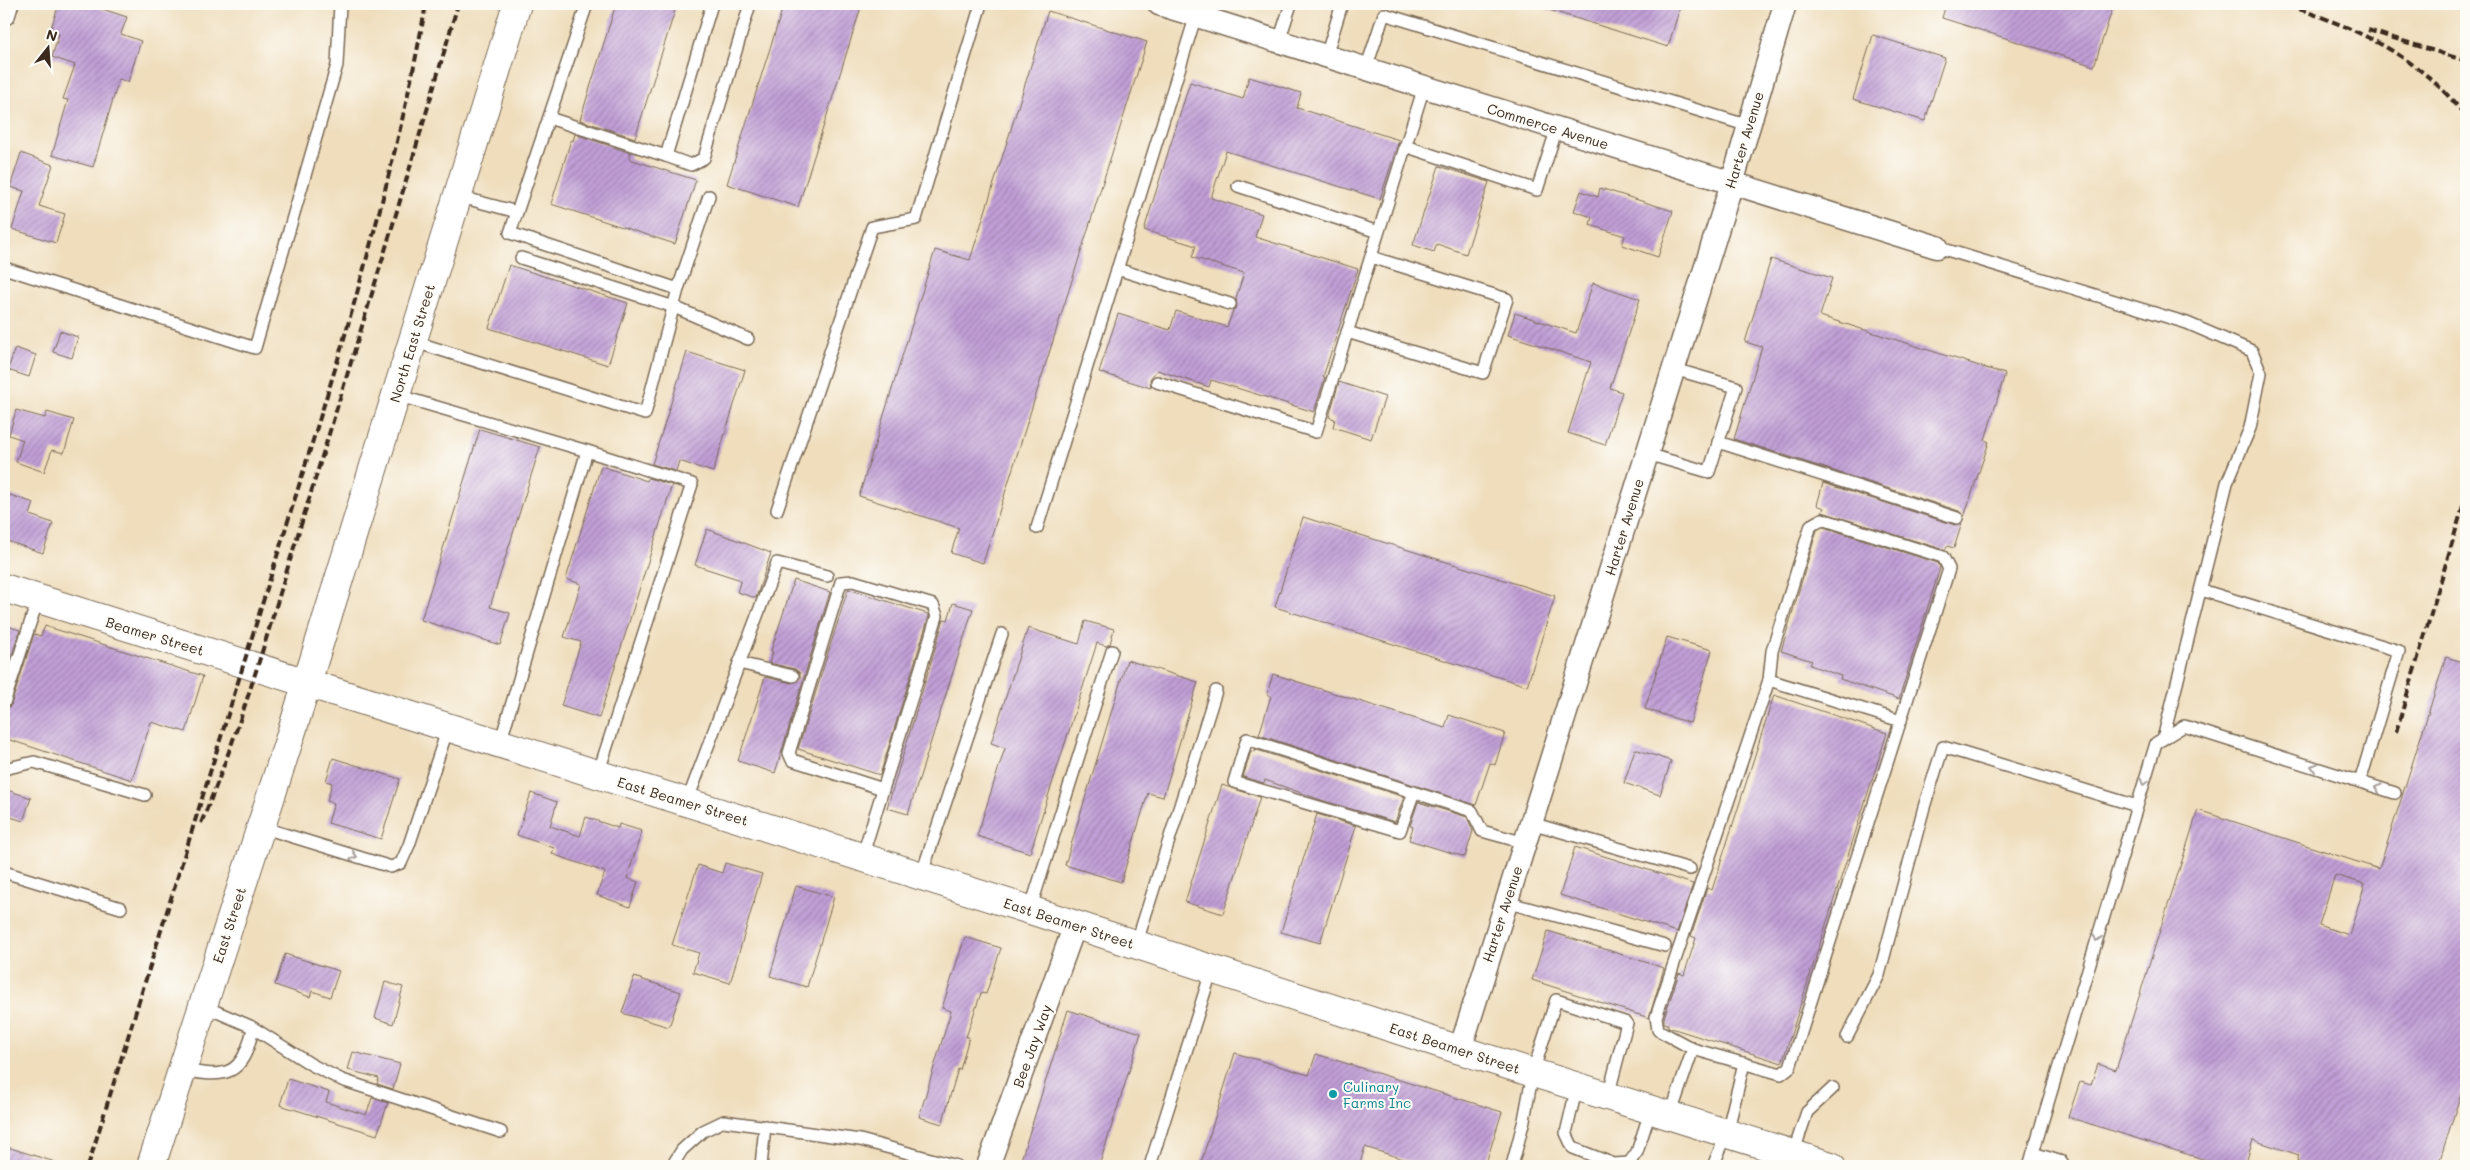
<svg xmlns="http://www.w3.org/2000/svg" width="2470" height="1170" viewBox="0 0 2470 1170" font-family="Mali,sans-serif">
  <defs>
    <pattern id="building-hatch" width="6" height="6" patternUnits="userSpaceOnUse" patternTransform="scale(1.25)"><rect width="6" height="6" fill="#c19fd7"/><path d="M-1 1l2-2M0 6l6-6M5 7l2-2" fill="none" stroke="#9e82ae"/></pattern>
  </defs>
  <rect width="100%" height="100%" fill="#fdfcf7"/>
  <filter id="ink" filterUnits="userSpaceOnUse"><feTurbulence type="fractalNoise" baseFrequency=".02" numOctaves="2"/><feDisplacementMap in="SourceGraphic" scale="10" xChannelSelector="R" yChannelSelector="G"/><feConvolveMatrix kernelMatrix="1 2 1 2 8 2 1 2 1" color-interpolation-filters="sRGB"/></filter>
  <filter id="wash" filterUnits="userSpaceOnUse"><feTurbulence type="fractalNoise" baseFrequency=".0096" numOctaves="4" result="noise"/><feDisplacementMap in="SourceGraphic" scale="20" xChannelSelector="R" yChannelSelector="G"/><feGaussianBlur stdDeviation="1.12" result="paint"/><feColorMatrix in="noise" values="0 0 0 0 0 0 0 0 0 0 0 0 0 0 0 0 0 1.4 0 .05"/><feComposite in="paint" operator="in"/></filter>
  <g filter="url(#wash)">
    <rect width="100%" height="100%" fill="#efddbb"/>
    <g id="blocks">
      <g fill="url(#building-hatch)" fill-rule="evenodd">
        <polygon points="59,4 100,4 99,8 127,17 121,34 141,41 128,82 119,79 93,167 52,155 68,100 63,99 75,65 52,57 59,34 50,31"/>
        <polygon points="616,4 677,4 635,138 580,120"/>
        <polygon points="784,4 862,4 798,207 727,184"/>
        <polygon points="1543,4 1681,4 1668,47 1543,8"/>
        <polygon points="1946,4 2114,4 2094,66 1942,18"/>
        <polygon points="1048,11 1147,42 983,563 951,553 959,528 859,496 935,250 970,260"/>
        <polygon points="1873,35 1945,58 1925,121 1853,99"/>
        <polygon points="1249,77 1301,93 1297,108 1399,140 1380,199 1226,151 1211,198 1262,214 1255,237 1358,269 1323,377 1325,377 1314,412 1211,380 1209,387 1157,370 1150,379 1151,388 1099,372 1118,314 1170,330 1176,311 1227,327 1233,311 1237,306 1236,298 1244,273 1192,257 1196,246 1144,230 1190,82 1243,99"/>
        <polygon points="575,134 631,153 629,159 696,180 675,244 551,204 571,140 573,141"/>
        <polygon points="21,153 53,165 39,206 65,214 56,243 12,229 24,191 10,187"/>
        <polygon points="1439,166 1489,182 1466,254 1437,244 1434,252 1413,245"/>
        <polygon points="1600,188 1673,211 1658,257 1622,245 1625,236 1590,225 1592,217 1574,211 1581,191 1598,197"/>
        <polygon points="1771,259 1832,278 1820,316 2005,374 1985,440 1989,442 1964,517 1959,511 1734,439 1762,347 1745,342"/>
        <polygon points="509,265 628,303 608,365 489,328"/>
        <polygon points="1593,283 1640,299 1610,388 1622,392 1605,445 1568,433 1591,362 1508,335 1515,313 1576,333"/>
        <polygon points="60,331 78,337 72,358 53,352"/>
        <polygon points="15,348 36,355 29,377 8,370"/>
        <polygon points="687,352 745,370 713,472 679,461 676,471 652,464"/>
        <polygon points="1339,382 1385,397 1371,439 1333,427 1335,419 1329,417"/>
        <polygon points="16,410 45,418 47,412 74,420 64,453 52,450 44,472 16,462 23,440 9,435"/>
        <polygon points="480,429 540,447 490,607 510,613 500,645 421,620"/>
        <polygon points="601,466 647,481 648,478 672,485 599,718 561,706 581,642 564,637 581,584 566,579"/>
        <polygon points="1823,483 1955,525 1962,523 1954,548 1947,546 1945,550 1822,512 1824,508 1817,505"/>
        <polygon points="4,493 34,503 30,515 53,523 43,553 4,540"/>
        <polygon points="1303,517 1555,596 1527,686 1275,607"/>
        <polygon points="1823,527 1938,563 1940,568 1899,699 1840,679 1841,676 1810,665 1812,661 1781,651 1817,530"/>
        <polygon points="707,529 771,553 756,598 737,592 741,580 695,565"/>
        <polygon points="794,580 830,592 775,773 738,761 765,677 792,683 800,678 800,673 795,669 769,663 773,652 771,651"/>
        <polygon points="848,589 928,614 929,616 880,775 798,749"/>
        <polygon points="953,603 973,609 908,814 887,808 944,619 948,620"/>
        <polygon points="1085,621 1114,629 1110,644 1106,646 1097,643 1030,853 977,836 1005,748 991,743 1028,628 1079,644"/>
        <polygon points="4,625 20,630 4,680"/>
        <polygon points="45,626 203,676 186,732 151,722 132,780 4,738 4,710 11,705 34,634 41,636"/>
        <polygon points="1667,637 1712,650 1690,723 1645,709"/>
        <path d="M2446,657L2466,663V1077L2438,1166H2315L2297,1161L2299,1155L2253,1140L2245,1166H2225L2068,1117L2080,1082L2091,1085L2098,1064L2116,1070L2198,810L2379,869ZM2335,875L2365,884L2349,935L2319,925Z"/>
        <polygon points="1127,660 1198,682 1163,797 1148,793 1121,882 1065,865"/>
        <polygon points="1273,674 1445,728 1449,715 1505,733 1495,765 1490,763 1476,805 1259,735 1271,696 1267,694"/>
        <polygon points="1774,695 1887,733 1782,1063 1668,1027 1668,1024 1664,1023 1664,1018 1679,973 1684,975 1696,938 1691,936 1707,888 1712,890"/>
        <polygon points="1254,749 1404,797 1395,822 1321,800 1265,780 1264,783 1243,777 1251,751 1254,752"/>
        <polygon points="1635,749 1671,761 1660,795 1624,783"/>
        <polygon points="333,758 400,779 381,839 328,823 334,803 327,801 332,783 326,781"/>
        <polygon points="1222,785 1260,797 1223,914 1185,902"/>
        <polygon points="4,789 31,798 23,821 4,815"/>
        <polygon points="531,793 557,802 550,826 580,836 586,817 618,828 619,824 642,831 627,878 638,882 630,907 597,895 605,872 552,854 554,848 517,835"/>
        <polygon points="1418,802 1467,817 1473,831 1465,857 1409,840 1413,827 1410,826"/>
        <polygon points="1317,814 1356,826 1320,943 1281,932"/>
        <polygon points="1575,847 1693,884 1677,932 1560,895"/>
        <polygon points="725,863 762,874 730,983 693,972 699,953 672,945 698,865 722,873"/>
        <polygon points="796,886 834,897 807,987 770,976"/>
        <polygon points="1548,931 1664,968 1649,1018 1532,980"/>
        <polygon points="965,937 1001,948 986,994 981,993 966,1037 969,1037 960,1070 958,1069 942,1124 919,1117 951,1011 942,1008"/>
        <polygon points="285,954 339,971 330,997 312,991 310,997 275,985"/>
        <polygon points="634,977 681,992 669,1027 622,1013"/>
        <polygon points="385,982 403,987 393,1024 375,1018"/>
        <polygon points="1068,1010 1141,1033 1099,1166 1019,1166"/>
        <polygon points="353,1052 400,1064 393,1089 377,1084 379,1078 348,1070"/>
        <polygon points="1235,1053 1309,1075 1316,1054 1502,1112 1485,1166 1426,1166 1365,1147 1359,1166 1200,1166"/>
        <polygon points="288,1079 329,1092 326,1102 366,1115 372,1098 388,1103 377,1135 280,1105"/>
        <polygon points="4,1146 55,1162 55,1166 4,1166"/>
      </g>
    </g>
  </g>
  <g filter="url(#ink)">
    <use href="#blocks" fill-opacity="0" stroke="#7a6955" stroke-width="1"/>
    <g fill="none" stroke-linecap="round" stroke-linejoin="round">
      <g stroke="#7a6955" stroke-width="14">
        <g id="lane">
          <polyline points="587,4 510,233 678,289 709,196"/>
          <polyline points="1279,41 1291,4"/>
          <polyline points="1326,56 1342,4"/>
          <polyline points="1366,69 1384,14 1749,126"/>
          <polyline points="549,118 666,156 712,4"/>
          <polyline points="1405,146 1537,190 1557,128"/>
          <polyline points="666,156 691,165 704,158 750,4"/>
          <polyline points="1238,186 1378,232"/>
          <polyline points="457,196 517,212"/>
          <polyline points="1937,247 2187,323 2252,351 2261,373 2250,428 2227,483 2163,739"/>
          <polyline points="521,258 674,307 748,339"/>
          <polyline points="4,268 255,348 337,65 340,4"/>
          <polyline points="1117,269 1230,304"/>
          <polyline points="1347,332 1483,373 1507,299 1371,257"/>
          <polyline points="412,341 645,414 678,289"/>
          <polyline points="1157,382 1316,432 1424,87"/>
          <polyline points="396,395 587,451 500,743"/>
          <polyline points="1718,442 1957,518"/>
          <polyline points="587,451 692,484 598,774"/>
          <polyline points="1647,454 1709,472 1736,387 1674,369"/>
          <polyline points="777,510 872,227 916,219 981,4"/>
          <polyline points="1037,528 1196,15"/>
          <polyline points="2201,590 2399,651 2360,782"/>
          <polyline points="739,663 793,676"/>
          <polyline points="1769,680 1901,721"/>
          <polyline points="4,703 38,599"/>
          <polyline points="4,767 8,768 34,762 145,795"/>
          <polyline points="1414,792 1400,831 1234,782 1247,739 1472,811 1482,831 1525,843"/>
          <polyline points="687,802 777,563 827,576"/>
          <polyline points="1531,823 1690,869"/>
          <polyline points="261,827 391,867 401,863 409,845 448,728"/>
          <polyline points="862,857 937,616 933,605 853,581 841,582 789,753 792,760 883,789"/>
          <polyline points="4,872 121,908"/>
          <polyline points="921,876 1002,634"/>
          <polyline points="1506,902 1665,946"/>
          <polyline points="1030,910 1112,651"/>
          <polyline points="1136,945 1216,691"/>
          <polyline points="203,1006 250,1026 312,1065 342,1080 501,1132"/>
          <polyline points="1847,1037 1879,975 1924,807 1943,747 2137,806"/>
          <path d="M182,1070C226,1078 243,1077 253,1028"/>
          <polyline points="1577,1086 1566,1133 1573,1148 1614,1164 1629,1163 1637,1152 1651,1109"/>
          <polyline points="1670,1116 1693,1049 1658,1030 1656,1017 1769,680 1772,651 1811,525 1822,519 1943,557 1949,569 1790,1067 1781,1074 1693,1049"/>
          <polyline points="2033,1153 2062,1162 2061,1166"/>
          <polyline points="1793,1154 1807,1112 1833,1088"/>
          <polyline points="672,1166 682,1150 703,1131 724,1121 860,1140 957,1166"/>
          <polyline points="761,1166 765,1126"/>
          <polyline points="1150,1166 1212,969"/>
          <polyline points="1512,1166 1524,1120 1533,1072 1556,1000 1627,1023 1608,1096"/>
          <polyline points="1713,1166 1727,1133 1744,1063"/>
          <polyline points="2029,1166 2156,743 2184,726 2395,793"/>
        </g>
      </g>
      <g stroke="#7a6955" stroke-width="25">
        <g id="street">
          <polyline points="1159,4 1937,247"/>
          <polyline points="4,14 7,4"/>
          <polyline points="1460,1050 1732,183 1785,4"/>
          <polyline points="988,1166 1075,925"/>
        </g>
      </g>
      <g stroke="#7a6955" stroke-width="30">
        <g id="secondary">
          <polyline points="4,588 1030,910 1460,1050 1831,1166"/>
          <polyline points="151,1166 292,731 517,4"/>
        </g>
      </g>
      <use href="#lane" stroke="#fff" stroke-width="11"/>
      <use href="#street" stroke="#fff" stroke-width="22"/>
      <use href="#secondary" stroke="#fff" stroke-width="28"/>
      <g stroke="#3b2a1e" stroke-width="4" stroke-dasharray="8 4" stroke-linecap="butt">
        <path d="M2287,5C2357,28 2421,57 2466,117"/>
        <polyline points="2368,30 2466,61"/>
        <polyline points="2396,732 2466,496"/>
        <path d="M201,823C244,722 272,616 305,512C357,343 409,174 458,4"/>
        <path d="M88,1166L336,366C371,246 404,127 426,4"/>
      </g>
    </g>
    <defs><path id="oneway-chevron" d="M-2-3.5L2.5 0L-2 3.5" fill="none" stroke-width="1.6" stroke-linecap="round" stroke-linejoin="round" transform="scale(1.25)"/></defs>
    <g stroke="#a79f9a">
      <use href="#oneway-chevron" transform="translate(2314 767) rotate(-162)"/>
      <use href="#oneway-chevron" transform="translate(2144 782) rotate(107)"/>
      <use href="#oneway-chevron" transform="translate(2378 788) rotate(-163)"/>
      <use href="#oneway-chevron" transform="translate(354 856) rotate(16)"/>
      <use href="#oneway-chevron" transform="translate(2097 938) rotate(107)"/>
    </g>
  </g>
  <circle fill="#0f9aa8" stroke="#fdfcf7" stroke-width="2" cx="1333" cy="1094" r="5"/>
  <g text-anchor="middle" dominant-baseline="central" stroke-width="4" stroke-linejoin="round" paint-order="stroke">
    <g font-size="14" fill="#3b2a1e" stroke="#fdfcf7">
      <text transform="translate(1548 126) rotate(17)">Commerce Avenue</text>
      <text transform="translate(1744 140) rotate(-73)">Harter Avenue</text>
      <text transform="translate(412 343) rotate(-73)">North East Street</text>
      <text transform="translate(1624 527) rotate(-73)">Harter Avenue</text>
      <text transform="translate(155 636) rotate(17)">Beamer Street</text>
      <text transform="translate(683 801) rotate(17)">East Beamer Street</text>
      <text transform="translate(1502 914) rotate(-72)">Harter Avenue</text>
      <text transform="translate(1069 923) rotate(18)">East Beamer Street</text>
      <text transform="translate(229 925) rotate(-72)">East Street</text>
      <text transform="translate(1032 1046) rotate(-70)">Bee Jay Way</text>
      <text transform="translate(1455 1048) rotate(18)">East Beamer Street</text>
    </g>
    <g font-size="14" fill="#0d838f" stroke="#fdfcf7" text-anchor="start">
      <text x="1343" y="1086">Culinary<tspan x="1343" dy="16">Farms Inc</tspan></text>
    </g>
  </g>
  <rect width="2470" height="1170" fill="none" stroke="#fdfcf7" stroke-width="20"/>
  <g transform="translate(48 48) rotate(17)" stroke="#fdfcf7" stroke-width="4" paint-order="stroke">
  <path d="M0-4L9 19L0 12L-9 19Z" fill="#3b2a1e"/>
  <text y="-8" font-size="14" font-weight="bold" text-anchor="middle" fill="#3b2a1e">N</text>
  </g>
</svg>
